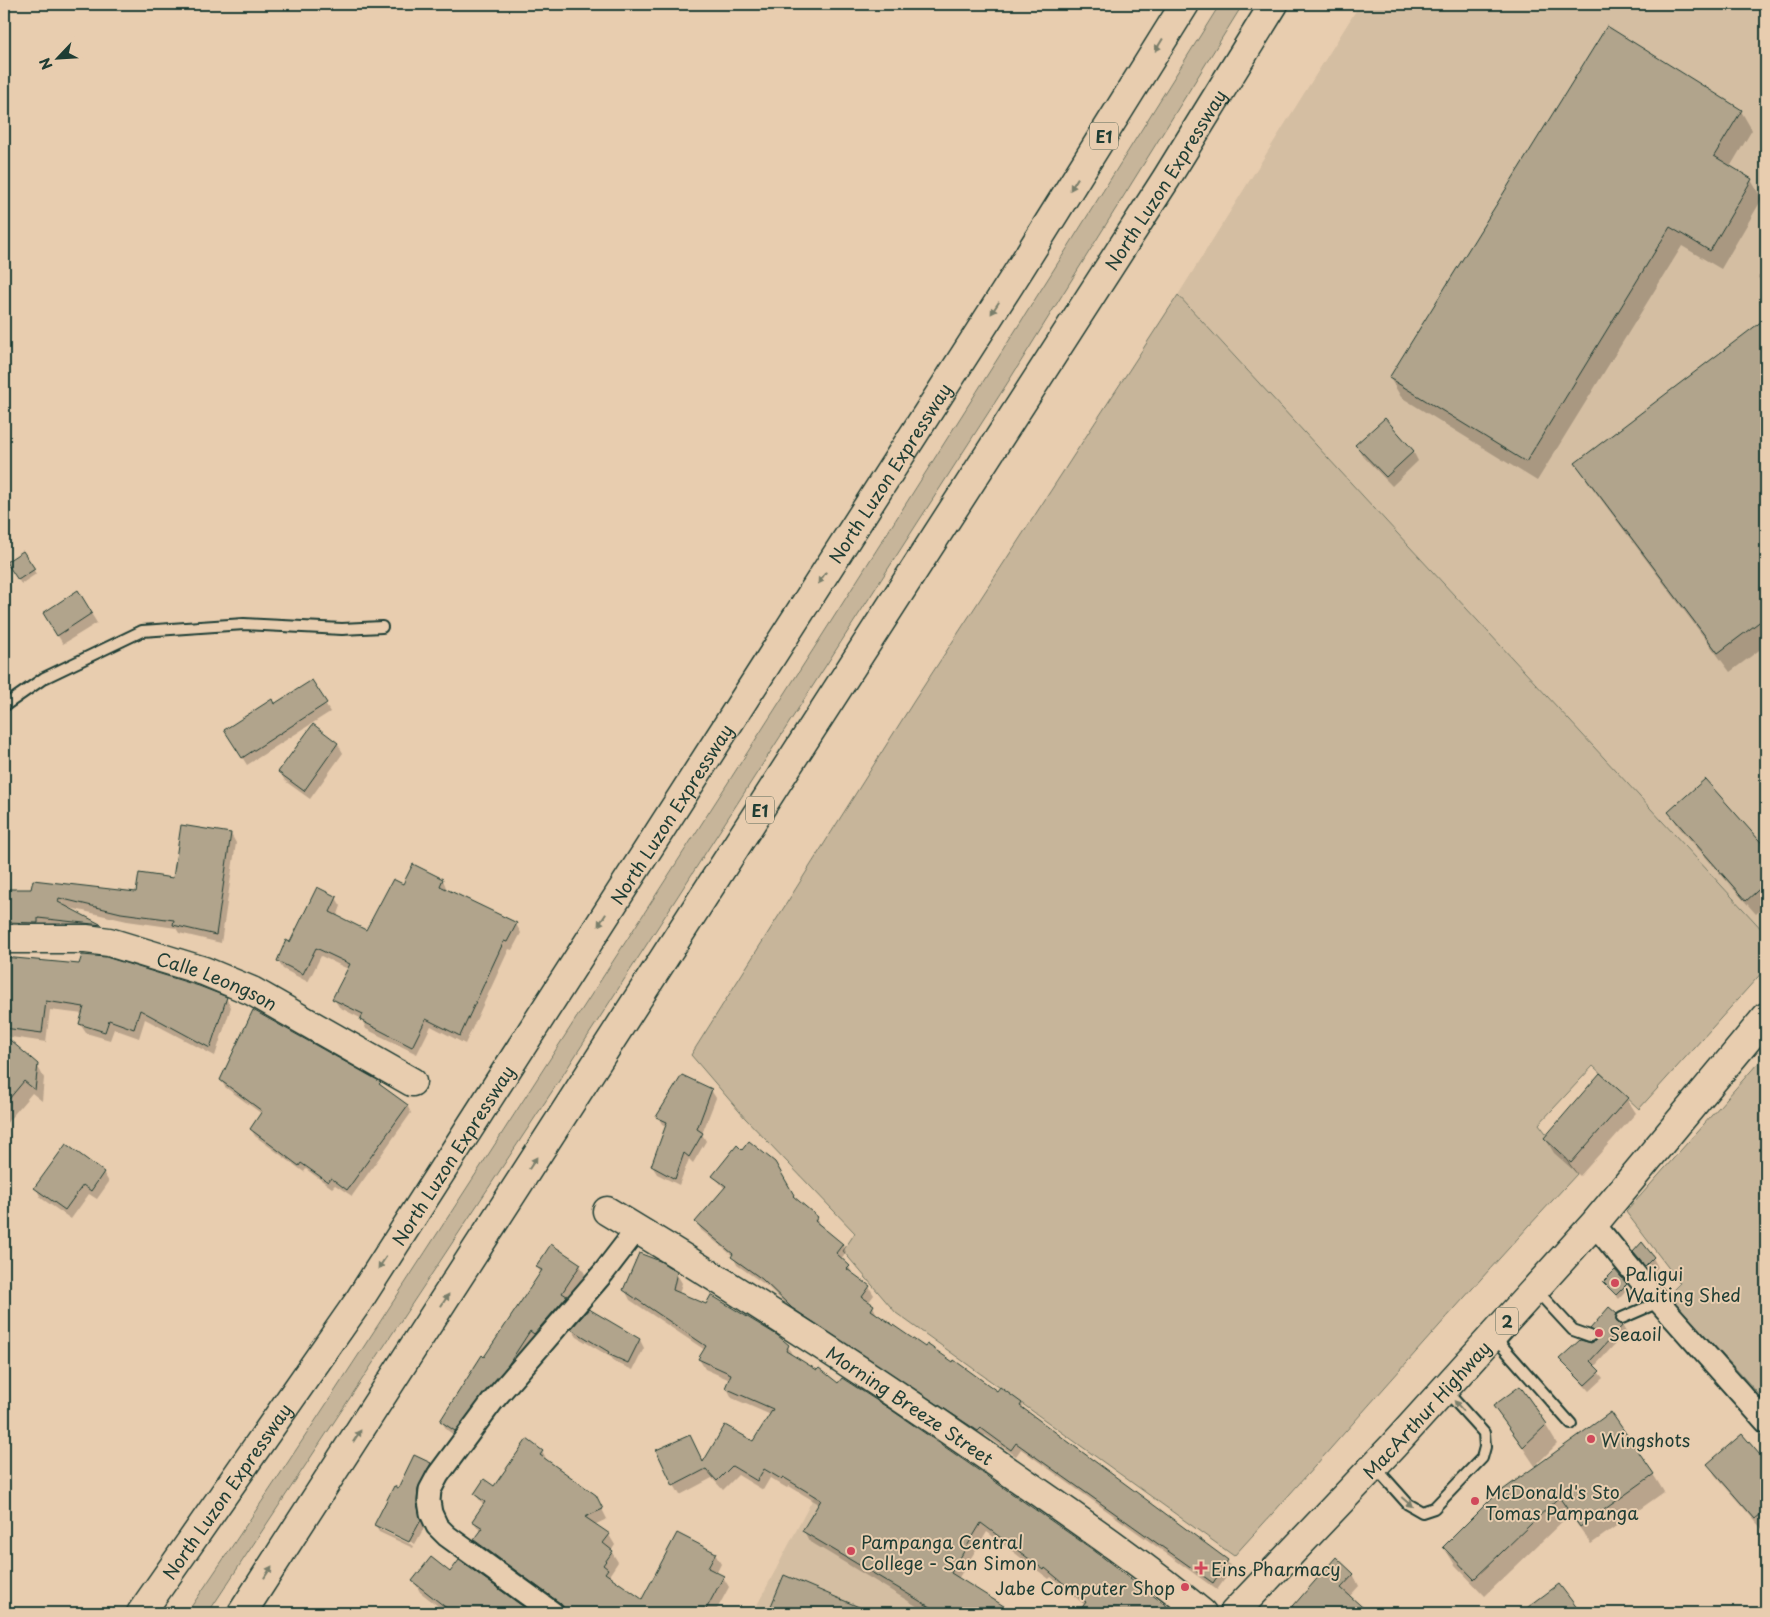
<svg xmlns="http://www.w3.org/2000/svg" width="1770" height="1617" viewBox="0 0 1770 1617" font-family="'Playpen Sans',sans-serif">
  <rect width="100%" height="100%" fill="#e8cdaf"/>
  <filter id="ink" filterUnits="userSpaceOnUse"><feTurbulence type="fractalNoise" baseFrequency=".02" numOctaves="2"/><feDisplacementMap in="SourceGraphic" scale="10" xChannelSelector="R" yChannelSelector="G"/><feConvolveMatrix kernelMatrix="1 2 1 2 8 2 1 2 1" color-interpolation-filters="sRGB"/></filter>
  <g filter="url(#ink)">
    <g fill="#d4bea2">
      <polygon points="1360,4 1766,4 1766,934 1178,295"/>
      <polygon points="818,1489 1014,1613 753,1613"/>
    </g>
    <g fill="#c7b59a" stroke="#737967">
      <path d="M1220,4H1243L1010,379L559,1081L208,1613H187C316,1423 441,1228 566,1034C787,693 1005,349 1220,4Z"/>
      <path d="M1178,295L1766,934V968L1639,1109L1593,1066L1539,1124L1577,1174C1460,1299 1349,1430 1234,1556L896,1313L843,1251L855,1233L745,1118L691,1055L914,701Z"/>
      <polygon points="1766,1054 1766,1402 1668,1295 1680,1283 1626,1212"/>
    </g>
    <g fill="#0003">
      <polygon points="1741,111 1752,130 1730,167 1751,180 1762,199 1721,269 1682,246 1537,481 1401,397 1390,378"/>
      <polygon points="1766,271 1766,290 1758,277"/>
      <polygon points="1766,319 1766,645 1730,672 1588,482 1577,463"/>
      <polygon points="1357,445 1413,451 1418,461 1392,486 1362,455"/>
      <polygon points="23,552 36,574 21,584 8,562"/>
      <polygon points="78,592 97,623 63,644 44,613"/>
      <polygon points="311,682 330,712 247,765 230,738 274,705"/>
      <polygon points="313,726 338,744 343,753 310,799 285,781 280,772"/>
      <polygon points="1705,781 1766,850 1766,905 1756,914 1678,826 1670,812"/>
      <polygon points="231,834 236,843 221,943 179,933 176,928 127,921 66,907 62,902 62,907 101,926 105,933 4,930 4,890 137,894 174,880"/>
      <polygon points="443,880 447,890 516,924 521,933 512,950 509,949 465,1044 431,1026 417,1054 366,1029 362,1019 339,1007 334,999 348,969 321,956 308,982 283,969 278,961 291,944 336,898 341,906 337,917 367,932 404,886"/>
      <polygon points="4,958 79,966 226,998 231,1007 215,1056 145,1019 139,1038 114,1029 110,1040 86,1033 80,1024 83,1014 50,1010 46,1042 4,1036"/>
      <polygon points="254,1011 380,1083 383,1088 407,1105 411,1113 352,1196 335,1185 332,1188 306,1169 304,1172 255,1136 251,1129 262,1114 225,1087 221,1080"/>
      <polygon points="11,1043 37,1065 44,1078 42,1101 32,1093 4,1126 4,1053"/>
      <polygon points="1600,1075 1627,1099 1636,1113 1580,1176 1554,1153 1545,1138"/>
      <polygon points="711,1090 716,1098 702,1134 706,1141 693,1163 689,1159 679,1185 657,1174 652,1166 667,1127 662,1124 658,1117"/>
      <polygon points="743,1152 774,1163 797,1201 817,1218 820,1227 842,1244 846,1252 841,1259 849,1267 853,1275 869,1287 874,1295 868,1303 873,1306 877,1315 925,1349 997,1393 1000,1389 1022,1404 1025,1412 1227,1561 1232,1569 1217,1590 1021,1449 1016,1456 985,1435 983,1438 798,1316 767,1286 737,1265 733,1256 701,1230 697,1222 725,1189 714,1176"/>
      <polygon points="103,1172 109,1182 97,1199 89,1194 71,1219 41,1198 36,1188"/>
      <polygon points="1635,1252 1653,1258 1658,1267 1651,1275"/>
      <polygon points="580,1265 585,1274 568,1300 460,1439 447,1430 442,1422 541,1273 537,1267"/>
      <polygon points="676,1273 682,1283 679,1294 788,1346 793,1357 838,1384 1173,1613 1080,1613 1085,1605 1051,1577 1049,1579 987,1532 958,1579 1013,1613 928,1613 809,1541 804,1531 819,1504 789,1486 787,1488 770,1478 763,1490 738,1475 723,1490 712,1478 680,1495 674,1485 704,1463 753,1443 771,1415 732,1398 727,1388 730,1380 705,1369 699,1359 705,1350 630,1300 625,1290"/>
      <polygon points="1605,1282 1626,1285 1628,1289 1619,1299"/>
      <polygon points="589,1310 640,1340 644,1348 633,1370 614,1362 612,1358 577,1337 572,1330"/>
      <polygon points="1616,1314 1626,1332 1594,1367 1603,1378 1589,1391 1560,1359 1596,1342 1597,1337 1591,1329"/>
      <polygon points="1495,1406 1545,1424 1557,1444 1535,1466"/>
      <polygon points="1741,1435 1766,1464 1766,1526 1762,1529 1715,1475 1709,1464"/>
      <polygon points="542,1452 548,1462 601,1507 607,1519 594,1525 609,1535 615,1545 611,1551 618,1562 610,1574 614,1581 643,1601 715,1554 721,1564 716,1574 723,1577 729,1587 715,1613 567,1613 481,1550 475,1540 481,1532 473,1521 484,1506 475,1494 494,1487"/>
      <polygon points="430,1464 434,1471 421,1496 420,1511 424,1528 415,1544 379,1526 379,1529 414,1546 413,1548 379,1532 375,1525 399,1490"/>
      <polygon points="1653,1474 1664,1492 1591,1544 1570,1514 1485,1596 1455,1565 1444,1547 1494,1498"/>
      <polygon points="1336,1559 1353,1574 1359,1586 1349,1597 1367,1613 1289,1613"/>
      <polygon points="459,1562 530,1613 447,1613 420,1592 414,1581 451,1573"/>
      <polygon points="785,1577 869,1613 769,1613"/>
      <polygon points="1559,1586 1580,1613 1522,1613"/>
    </g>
    <g fill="#b1a48c" stroke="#1f3d34">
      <polygon points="1607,26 1742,110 1714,156 1752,179 1710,251 1670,227 1526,462 1389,378"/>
      <polygon points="1766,318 1766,617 1718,653 1575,463"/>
      <polygon points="1385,418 1414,451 1386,477 1355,445"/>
      <polygon points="23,551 35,569 18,580 6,562"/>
      <polygon points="78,590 92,613 57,636 43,613"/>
      <polygon points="312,680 327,703 242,758 224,730 272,699 274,704"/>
      <polygon points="313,724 338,743 304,791 278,772"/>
      <polygon points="1705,779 1766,848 1766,883 1746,901 1668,812"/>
      <polygon points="181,825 231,833 216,935 173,925 174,920 121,913 59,898 58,902 102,925 38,918 38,923 4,922 4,889 31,889 33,880 136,892 139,873 173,878"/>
      <polygon points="413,864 443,879 440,886 517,923 507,942 504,941 460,1036 426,1019 412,1047 360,1020 363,1014 332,999 350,964 316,948 303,974 277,961 286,940 290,942 317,887 337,897 330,912 366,930 393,879 403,884"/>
      <polygon points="82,955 106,957 199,986 227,997 210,1048 140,1010 134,1029 109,1020 105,1032 79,1024 84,1007 46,1001 42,1033 4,1028 4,957 79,964"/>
      <polygon points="253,1010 381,1082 379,1084 408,1105 347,1190 331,1178 328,1182 301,1163 299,1166 250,1129 262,1111 220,1080"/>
      <polygon points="4,1035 38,1064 35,1090 24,1081 4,1105"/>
      <polygon points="1600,1073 1628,1098 1571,1163 1544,1138"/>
      <polygon points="682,1075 712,1089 697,1129 703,1133 689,1157 684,1153 675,1179 651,1166 667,1122 656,1117"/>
      <polygon points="749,1141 775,1162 794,1195 793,1196 818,1217 815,1221 843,1244 836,1253 850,1266 847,1269 870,1286 862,1297 874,1305 871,1310 925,1347 927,1344 953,1362 954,1360 997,1391 1000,1387 1022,1403 1020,1406 1228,1560 1213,1583 1016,1443 1011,1450 981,1428 978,1431 792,1308 762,1279 731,1257 733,1254 695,1222 726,1186 712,1176 737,1145 742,1150"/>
      <polygon points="66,1144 104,1172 91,1191 83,1185 65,1210 34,1188"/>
      <polygon points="1642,1242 1654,1257 1645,1266 1633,1252"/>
      <polygon points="551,1244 581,1264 562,1293 567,1296 534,1334 530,1331 508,1365 455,1431 440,1421 482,1355 484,1357 542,1270 536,1267"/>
      <polygon points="639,1253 660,1261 677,1272 673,1290 706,1304 711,1295 777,1335 789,1345 786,1351 817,1370 819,1368 838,1383 842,1378 893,1411 1092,1549 1176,1613 1078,1613 1086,1602 1045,1568 1044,1570 981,1523 951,1573 1015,1613 940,1613 802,1531 821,1500 783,1477 781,1479 764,1469 757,1481 732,1466 717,1481 706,1469 673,1486 656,1450 690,1435 703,1462 725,1425 753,1441 773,1409 725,1388 731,1374 698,1359 706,1346 623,1290"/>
      <polygon points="1615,1270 1627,1284 1616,1295 1603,1282"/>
      <polygon points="1609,1307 1617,1314 1616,1321 1623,1325 1590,1361 1600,1371 1585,1385 1559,1359 1580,1340 1591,1343 1595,1341 1597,1334 1590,1329"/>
      <polygon points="589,1309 640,1339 628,1363 608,1354 609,1352 571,1329"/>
      <polygon points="1520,1386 1547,1424 1523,1447 1493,1406"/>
      <polygon points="1611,1412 1654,1474 1580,1527 1559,1497 1474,1579 1443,1547 1493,1497"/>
      <polygon points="1742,1434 1766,1462 1766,1510 1755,1519 1707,1464"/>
      <polygon points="527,1439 543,1451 540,1455 596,1495 603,1509 585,1517 610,1534 603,1543 613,1551 603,1565 608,1569 605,1573 642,1599 677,1533 716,1553 708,1568 724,1576 704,1613 565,1613 560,1603 474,1540 483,1528 472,1521 485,1502 474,1494 484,1479 494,1486"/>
      <polygon points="414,1455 431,1463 418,1488 417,1503 421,1520 409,1542 374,1525 394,1486 398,1488"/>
      <polygon points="431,1557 450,1572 459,1560 532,1613 453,1613 412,1581"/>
      <polygon points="1336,1557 1354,1574 1341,1588 1369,1613 1287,1613"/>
      <polygon points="784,1575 873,1613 768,1613"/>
      <polygon points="1559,1584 1581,1613 1520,1613"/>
    </g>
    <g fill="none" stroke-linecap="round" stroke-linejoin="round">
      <g stroke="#1f3d34" stroke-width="14">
        <g id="service">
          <polyline points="4,706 44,678 142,631 244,624 342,629 382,627"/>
          <polyline points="1536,1290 1573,1330 1590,1336"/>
          <polyline points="1622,1318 1659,1302"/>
          <polyline points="1494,1337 1571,1424"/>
          <polyline points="1375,1467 1408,1504 1422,1512 1434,1508 1482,1458 1485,1447 1484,1433 1446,1391"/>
        </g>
      </g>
      <g stroke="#1f3d34" stroke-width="25">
        <g id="minor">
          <polyline points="1594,1224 1644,1285 1766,1422"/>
          <polyline points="553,1613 447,1536 437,1526 431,1513 429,1501 430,1490 438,1475 492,1402 604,1272 637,1229"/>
        </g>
      </g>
      <g stroke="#1f3d34" stroke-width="31">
        <g id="secondary">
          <path id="s1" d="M4,939H86L109,942L204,971L252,991L412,1082"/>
          <path id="s2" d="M607,1211C740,1291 870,1375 998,1464C1067,1512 1137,1559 1202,1613"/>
        </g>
      </g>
      <g stroke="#1f3d34" stroke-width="31">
        <g id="trunk">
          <path id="s3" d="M1234,1613L1393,1446L1594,1224L1766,1017"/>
        </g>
      </g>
      <g stroke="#1f3d34" stroke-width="31">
        <g id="motorway">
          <path id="s4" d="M141,1613L358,1302L1021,267L1185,4"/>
          <path id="s5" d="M242,1613L1166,179L1274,4"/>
        </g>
      </g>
      <use href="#service" stroke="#e8cdaf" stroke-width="10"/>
      <use href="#minor" stroke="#e8cdaf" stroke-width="21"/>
      <use href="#secondary" stroke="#e8cdaf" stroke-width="28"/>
      <use href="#trunk" stroke="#e8cdaf" stroke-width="28"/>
      <use href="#motorway" stroke="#e8cdaf" stroke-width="28"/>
    </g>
    <defs><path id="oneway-solid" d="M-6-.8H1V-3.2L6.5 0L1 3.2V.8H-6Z" transform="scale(1.25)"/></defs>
    <g fill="#797e6b">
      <use href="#oneway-solid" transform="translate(1159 45) rotate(121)"/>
      <use href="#oneway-solid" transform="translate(1074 184) rotate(122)"/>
      <use href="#oneway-solid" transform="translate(995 308) rotate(123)"/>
      <use href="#oneway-solid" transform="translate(822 578) rotate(123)"/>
      <use href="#oneway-solid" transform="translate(602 920) rotate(123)"/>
      <use href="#oneway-solid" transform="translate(533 1163) rotate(-57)"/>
      <use href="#oneway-solid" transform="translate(382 1263) rotate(123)"/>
      <use href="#oneway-solid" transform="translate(445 1300) rotate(-57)"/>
      <use href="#oneway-solid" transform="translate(1459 1406) rotate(-132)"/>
      <use href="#oneway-solid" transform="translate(357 1436) rotate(-57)"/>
      <use href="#oneway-solid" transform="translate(1407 1502) rotate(41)"/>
      <use href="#oneway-solid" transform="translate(268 1572) rotate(-57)"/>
    </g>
  </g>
  <g fill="#d1495b" stroke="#e8cdaf" stroke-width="2">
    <circle cx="1615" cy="1283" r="5"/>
    <circle cx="1599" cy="1333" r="5"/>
    <circle cx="1591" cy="1439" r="5"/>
    <circle cx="1475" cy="1501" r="5"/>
    <circle cx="851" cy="1551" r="5"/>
    <path d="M1198.5 1560.5h5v5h5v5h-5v5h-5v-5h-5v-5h5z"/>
    <circle cx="1185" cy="1587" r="5"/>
  </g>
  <g text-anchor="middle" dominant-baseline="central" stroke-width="4" stroke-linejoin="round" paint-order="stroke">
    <g fill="#e8cdaf" stroke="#5b6859" stroke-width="1">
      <rect x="1090" y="122.5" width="28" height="27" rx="4"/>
      <rect x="746" y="796.5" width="28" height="27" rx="4"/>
      <rect x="1496" y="1307.5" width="22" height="27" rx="4"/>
    </g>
    <g font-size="16" font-weight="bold" fill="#1f3d34">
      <text x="1104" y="136">E1</text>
      <text x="760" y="810">E1</text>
      <text x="1507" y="1321">2</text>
    </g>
    <g font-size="18" fill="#1f3d34" stroke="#e8cdaf">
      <text stroke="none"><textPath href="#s5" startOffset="1705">North Luzon Expressway</textPath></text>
      <text stroke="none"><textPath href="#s4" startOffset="1364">North Luzon Expressway</textPath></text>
      <text stroke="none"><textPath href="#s4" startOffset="959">North Luzon Expressway</textPath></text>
      <text stroke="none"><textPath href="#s1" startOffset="220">Calle Leongson</textPath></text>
      <text stroke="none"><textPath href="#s4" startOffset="554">North Luzon Expressway</textPath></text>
      <text stroke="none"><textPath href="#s2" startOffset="360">Morning Breeze Street</textPath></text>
      <text stroke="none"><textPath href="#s3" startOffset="280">MacArthur Highway</textPath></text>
      <text stroke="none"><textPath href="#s4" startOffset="149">North Luzon Expressway</textPath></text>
    </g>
    <g font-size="18" fill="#1f3d34" stroke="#e8cdaf" text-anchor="start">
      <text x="1625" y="1273">Paligui<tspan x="1625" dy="21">Waiting Shed</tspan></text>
      <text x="1609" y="1333">Seaoil</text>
      <text x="1601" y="1439">Wingshots</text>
      <text x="1485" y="1491">McDonald's Sto<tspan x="1485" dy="21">Tomas Pampanga</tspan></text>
      <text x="861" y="1541">Pampanga Central<tspan x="861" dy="21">College - San Simon</tspan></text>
      <text x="1211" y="1568">Eins Pharmacy</text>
      <text x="1175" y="1587" text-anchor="end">Jabe Computer Shop</text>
    </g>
  </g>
  <rect width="1770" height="1617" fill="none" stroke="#e8cdaf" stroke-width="20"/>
  <rect x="10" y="10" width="1750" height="1597" fill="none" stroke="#1f3d34" stroke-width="2" filter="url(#ink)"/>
  <g transform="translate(58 58) rotate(245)" stroke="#e8cdaf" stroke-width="4" paint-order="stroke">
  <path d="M0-4L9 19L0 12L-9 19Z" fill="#1f3d34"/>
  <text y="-8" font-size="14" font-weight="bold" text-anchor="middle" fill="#1f3d34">N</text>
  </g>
</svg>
